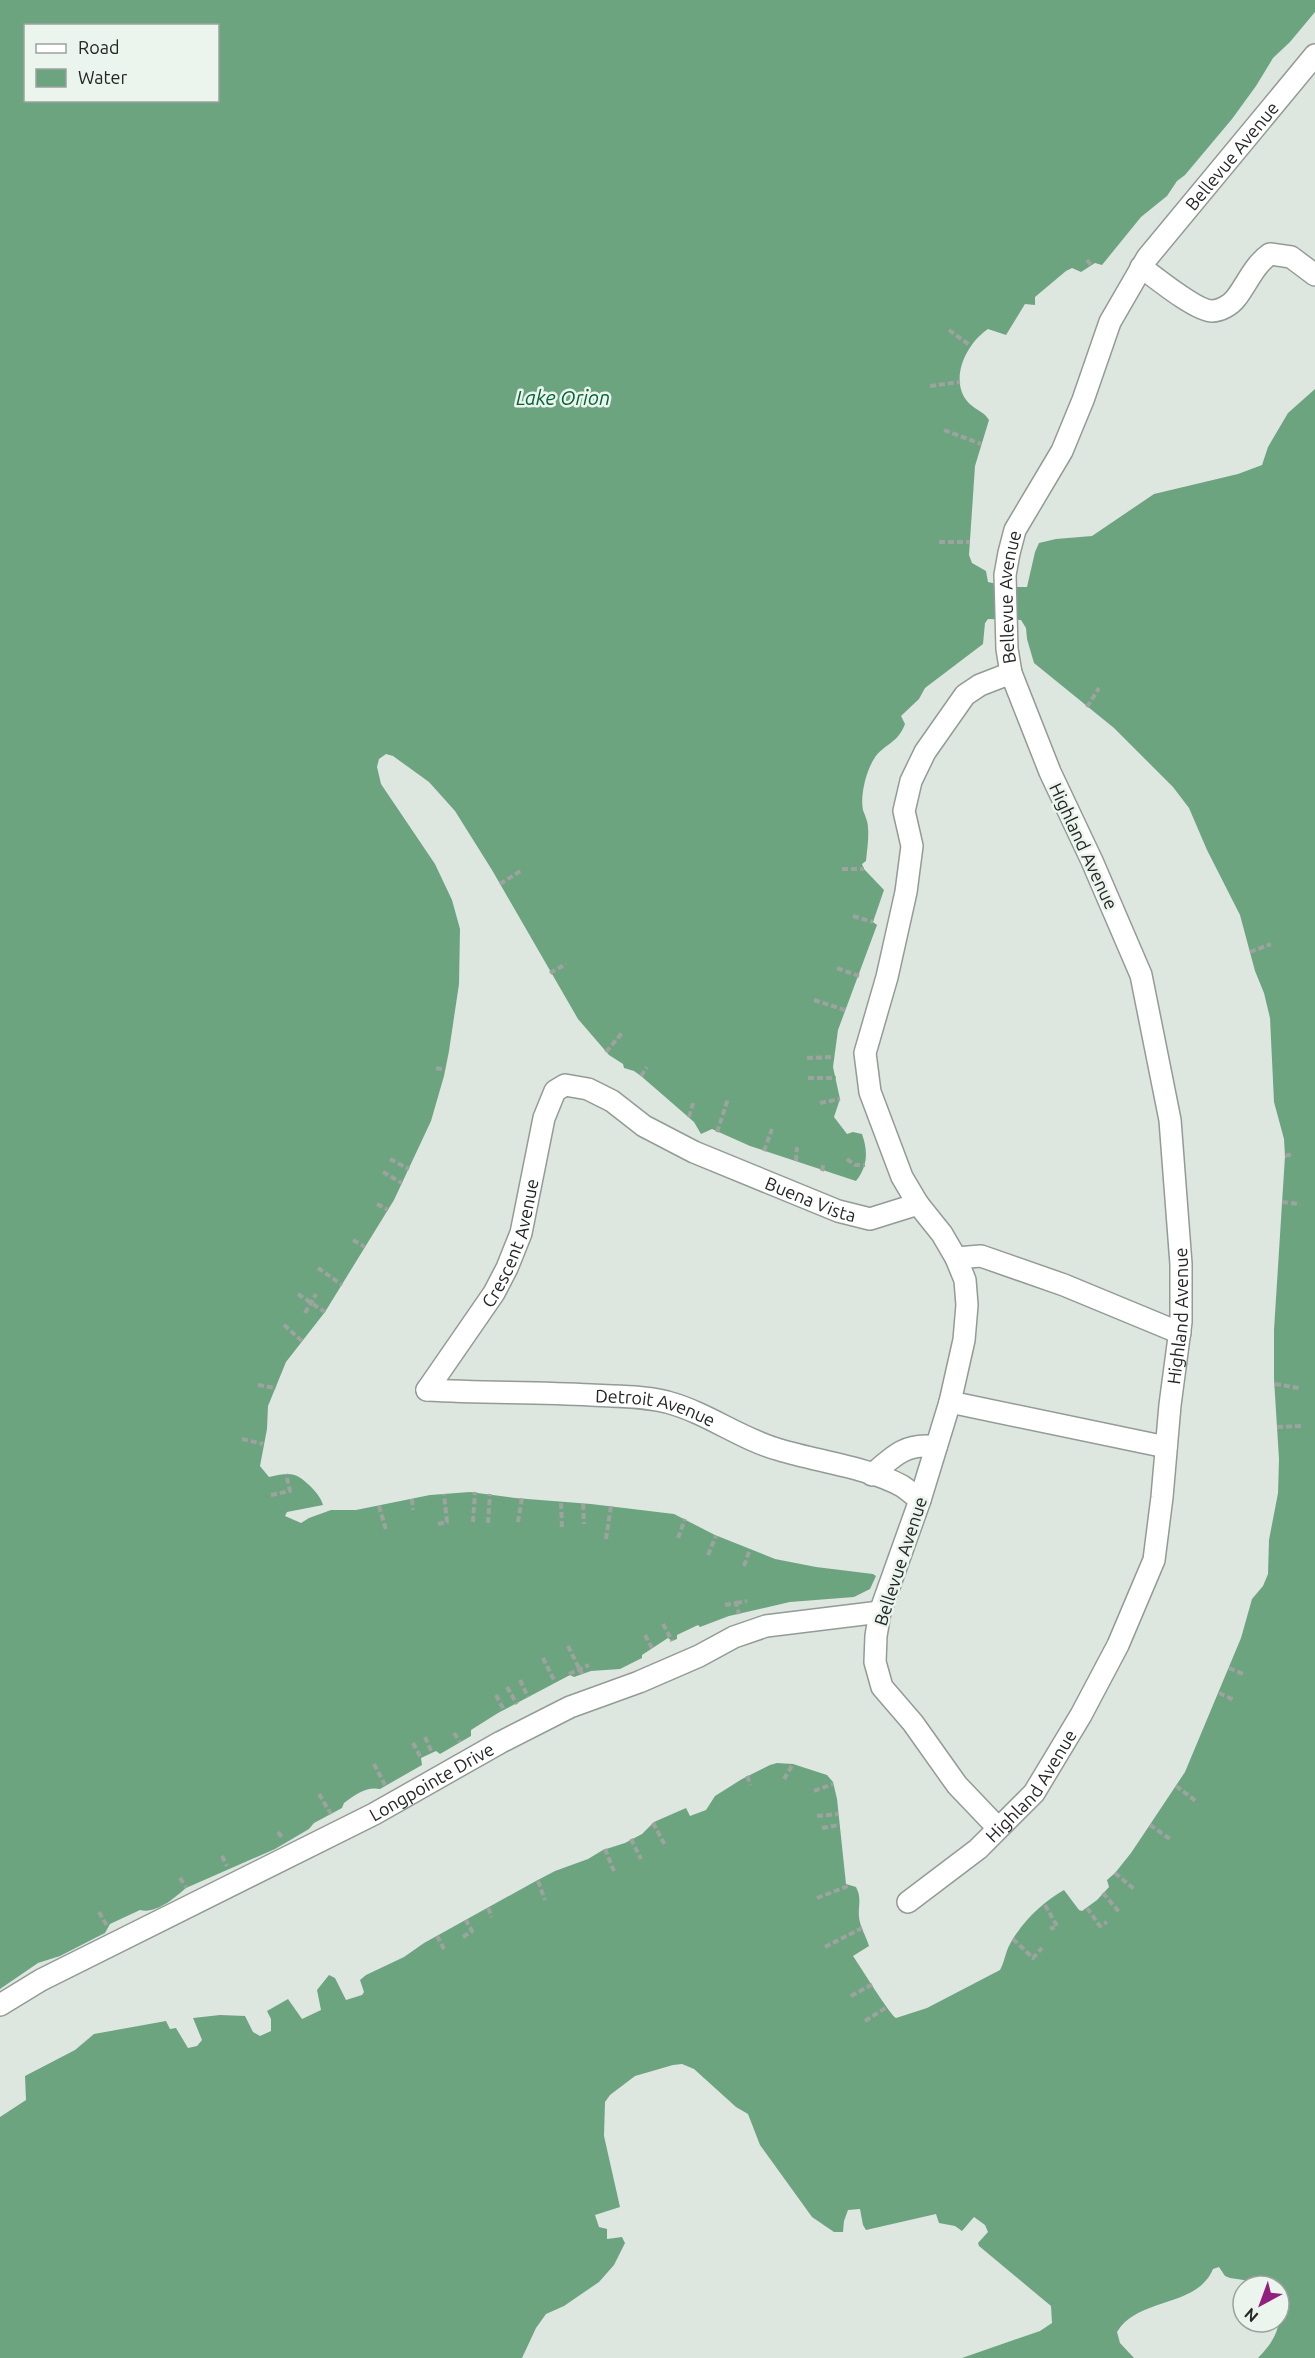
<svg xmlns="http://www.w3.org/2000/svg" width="1315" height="2358" viewBox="0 0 1315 2358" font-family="Ubuntu,sans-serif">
  <rect width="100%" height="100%" fill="#dee6e0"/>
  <path fill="#6da480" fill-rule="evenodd" d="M0,0H1315V12L1290,42L1273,58L1256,86L1232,119L1185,175L1177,181L1167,196L1141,217L1102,265L1095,263L1081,272L1072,268L1066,271L1035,297V305L1025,304L1006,335L988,329C967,343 949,378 967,401C973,409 984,411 989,420L975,466L969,555L972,563L986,571L988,582L1010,587H1027L1035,552L1039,543L1056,539L1092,536L1154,494L1238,474L1262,465L1268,447L1288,413L1315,389V2358H1258C1284,2331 1279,2321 1279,2286H1261L1257,2282L1230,2278L1225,2276L1219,2267L1213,2269C1197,2308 1138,2297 1117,2332L1120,2343L1134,2358H962L1040,2331L1052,2323L1051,2306L979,2246L978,2243L988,2232L985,2225L974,2217L962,2231L955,2226L939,2223L936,2214L866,2230L863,2225L860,2209L848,2210L844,2221L843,2232H834L812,2217L760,2145L748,2114L736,2107L694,2069L682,2064L673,2065L635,2076L610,2095L605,2102L604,2136L620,2207L595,2215L599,2227L607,2229V2239L622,2237L625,2243L614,2265L599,2282L564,2306L546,2314L536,2328L522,2358H0V2117L26,2100L25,2076L75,2050L94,2034L166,2021L170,2029L176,2028L188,2048L197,2046L202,2040L193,2018L220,2015L245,2016L253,2032L260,2036L271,2031V2019L267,2011L288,1999L302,2019L321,2010L317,1990L329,1975L335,1978L346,2000L362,1995L364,1992L360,1980L366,1975L404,1957L424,1943L534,1882L555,1871L588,1859L603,1850L625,1843L642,1834L654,1822L686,1808L690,1816L706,1810L715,1796L742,1779L770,1765L777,1763L793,1764L827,1775L833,1782L837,1799L846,1884L856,1887C862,1898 858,1906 859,1917C860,1927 866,1936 869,1946L853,1956C860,1966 890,2015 896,2018L927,2008L1000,1970C1004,1963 1005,1955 1008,1948C1019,1925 1042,1902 1064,1890L1079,1910L1082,1911L1097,1900L1109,1887L1107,1880L1115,1873L1131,1853L1185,1772L1241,1638L1252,1599L1263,1586L1268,1574L1269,1540L1278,1493L1279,1459L1274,1379V1330L1285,1156L1284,1139L1274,1102L1270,1018L1264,993L1255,971L1240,915L1207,850L1189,808L1173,787L1114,728L1034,663L1027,639L1026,628L1021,620L988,619L985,623L983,644L925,688L919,699L901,716L905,724C897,745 883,744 874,759C866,771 860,796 863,810C865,816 868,821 868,828C869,839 867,850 866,861L862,864L864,869L884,890L873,922L877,925L838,1030L833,1067L840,1099L834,1117L847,1134L853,1132L862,1134C868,1151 868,1166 856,1181L750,1146L712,1129L701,1134L694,1122L641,1076L634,1071L624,1068L623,1064L609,1055L578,1019L492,870L455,811L429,782L393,756L386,754L379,759L377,767L381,784L435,864L452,900L460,929L459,984L449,1051L444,1076L431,1121L394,1200L325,1312L286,1362L268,1406L267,1429L260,1466L269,1477C292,1472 296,1472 313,1489C318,1495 321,1498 323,1505L287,1512L285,1516L301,1523L309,1518L331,1510H356L430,1495L470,1492L515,1498L591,1504L674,1514L715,1535L775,1559L816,1567L873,1574L876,1576L870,1589L854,1597L790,1602L729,1616L700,1627L698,1625L677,1635V1639L672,1641L668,1638L642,1655V1658L620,1669L591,1671L574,1677L570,1675L498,1713L471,1730V1736L440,1754L436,1751L421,1758L422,1765L380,1789C367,1786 354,1795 344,1803L342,1808L314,1823L309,1829L275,1849L186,1888C174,1898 157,1914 140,1910L110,1924L105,1933L97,1937L60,1956L38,1963L0,1989ZM26,26H218V100H26Z"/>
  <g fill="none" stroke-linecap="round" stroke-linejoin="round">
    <g stroke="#939b96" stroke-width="24">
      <g id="minor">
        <path d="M1141,267C1155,277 1196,311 1212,311C1220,311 1231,305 1236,298C1247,284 1254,265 1270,254L1291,257L1315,275"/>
        <polyline points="918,1204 902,1177 870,1092 865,1053 887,977 906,892 912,846 904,811 911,781 925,752 965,695 980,685 1011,673"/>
        <polyline points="956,1258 965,1280 967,1305 964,1340 950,1402 920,1500 880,1612 876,1636 875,1662 882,1687 913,1723 957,1785 998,1828"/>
        <path id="s1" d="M427,1390L494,1293L507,1268L521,1233L544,1118L555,1091L565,1085L588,1089L612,1101L644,1126L694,1152L838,1211L870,1219L918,1204L942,1234L956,1258L981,1256L1064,1285L1180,1333"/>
        <path id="s2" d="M427,1390C482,1393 536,1392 591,1395C616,1396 642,1396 667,1402C708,1413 740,1439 780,1450C816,1461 870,1468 902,1486C908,1490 914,1495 920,1500"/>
        <polyline points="950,1402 1166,1447"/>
        <path d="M872,1475C893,1456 907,1442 936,1447"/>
        <path id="s3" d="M908,1902L978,1849L1034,1793L1081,1715L1118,1645L1154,1560L1162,1497L1170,1405L1181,1322V1264L1170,1120L1141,975L1092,861L1050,772L1011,673L1007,649L1005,575L1009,553L1015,530L1062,451L1083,400L1110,322L1147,258L1315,55"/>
        <path id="s4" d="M0,2005L41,1980L374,1814L501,1742L570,1707L639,1682L699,1656L734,1637L766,1626L880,1612"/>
      </g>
    </g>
    <g stroke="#9da39e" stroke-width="4" stroke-dasharray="6 3" stroke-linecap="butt">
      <polyline points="1087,260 1091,265"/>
      <polyline points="949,330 971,346"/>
      <polyline points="930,386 960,382"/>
      <polyline points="944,430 981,444"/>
      <polyline points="939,542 970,542"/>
      <polyline points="1087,707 1099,688"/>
      <polyline points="842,869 864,869"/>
      <polyline points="500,884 522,870"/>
      <polyline points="853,916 873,922"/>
      <polyline points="1250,952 1271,944"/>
      <polyline points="837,968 859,976"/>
      <polyline points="550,973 566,964"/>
      <polyline points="814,1000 845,1010"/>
      <polyline points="606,1052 622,1033"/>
      <polyline points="807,1058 834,1057"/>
      <polyline points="436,1068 445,1070"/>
      <polyline points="641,1076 647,1067"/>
      <polyline points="808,1078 836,1078"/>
      <polyline points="820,1103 840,1099"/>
      <polyline points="689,1117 693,1103"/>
      <polyline points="717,1132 728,1099"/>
      <polyline points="764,1151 772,1129"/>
      <polyline points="1285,1156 1293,1154"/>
      <polyline points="390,1159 409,1169"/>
      <polyline points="847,1159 855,1165 865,1165"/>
      <polyline points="796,1161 797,1147"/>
      <polyline points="822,1171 824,1162"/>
      <polyline points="383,1172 402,1183"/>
      <polyline points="1282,1202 1300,1204"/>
      <polyline points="377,1204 388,1210"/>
      <polyline points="353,1240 365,1247"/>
      <polyline points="318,1268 342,1285"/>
      <polyline points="298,1294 325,1312"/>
      <polyline points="305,1313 316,1294"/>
      <polyline points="284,1325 302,1341"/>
      <polyline points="1275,1384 1299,1388"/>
      <polyline points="258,1385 276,1388"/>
      <polyline points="1277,1427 1301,1426"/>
      <polyline points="242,1439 263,1444"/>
      <polyline points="271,1495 290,1491 286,1474"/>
      <polyline points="412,1499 413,1510"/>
      <polyline points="561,1503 562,1529"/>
      <polyline points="583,1504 584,1524"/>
      <polyline points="379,1506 386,1530"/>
      <polyline points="473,1522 475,1492"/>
      <polyline points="518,1522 522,1498"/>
      <polyline points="488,1523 490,1494"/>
      <polyline points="438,1524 447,1522 444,1494"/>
      <polyline points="678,1538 685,1519"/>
      <polyline points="606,1539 611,1506"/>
      <polyline points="708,1555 716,1536"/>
      <polyline points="744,1566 750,1549"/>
      <polyline points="736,1603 747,1601"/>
      <polyline points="725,1605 736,1603 739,1614"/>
      <polyline points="663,1624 672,1641"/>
      <polyline points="645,1635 652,1648"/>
      <polyline points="568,1646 582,1674"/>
      <polyline points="543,1658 555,1682"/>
      <polyline points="1229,1668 1243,1674"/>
      <polyline points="569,1674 589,1665"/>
      <polyline points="520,1680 528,1697"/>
      <polyline points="507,1687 517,1704"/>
      <polyline points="1219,1693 1234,1700"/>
      <polyline points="496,1695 504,1710"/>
      <polyline points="454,1733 460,1742"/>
      <polyline points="425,1737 432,1753"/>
      <polyline points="413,1743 421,1758"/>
      <polyline points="374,1764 385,1785"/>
      <polyline points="747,1776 751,1785"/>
      <polyline points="784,1779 793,1764"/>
      <polyline points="1176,1786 1197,1802"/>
      <polyline points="814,1791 833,1784"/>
      <polyline points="319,1794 331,1814"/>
      <polyline points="817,1816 838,1814"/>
      <polyline points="653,1823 666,1847"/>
      <polyline points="1150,1825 1170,1839"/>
      <polyline points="822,1828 839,1825"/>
      <polyline points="278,1832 283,1839"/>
      <polyline points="631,1839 641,1859"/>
      <polyline points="605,1849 614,1871"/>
      <polyline points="222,1856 227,1866"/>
      <polyline points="1115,1873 1134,1889"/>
      <polyline points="180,1878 186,1887"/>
      <polyline points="538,1881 545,1900"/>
      <polyline points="1103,1893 1120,1913"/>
      <polyline points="817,1898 848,1886"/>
      <polyline points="1045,1905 1057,1926 1050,1929"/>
      <polyline points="488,1908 492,1917"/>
      <polyline points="1087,1908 1100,1926 1107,1922"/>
      <polyline points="99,1912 107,1926"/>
      <polyline points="437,1936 444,1949"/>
      <polyline points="463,1937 472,1931 466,1920"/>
      <polyline points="1013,1939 1033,1958 1042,1948"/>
      <polyline points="825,1947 862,1928"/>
      <polyline points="851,1996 873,1984"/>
      <polyline points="865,2021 887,2007"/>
    </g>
    <use href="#minor" stroke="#fff" stroke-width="21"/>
  </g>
  <g text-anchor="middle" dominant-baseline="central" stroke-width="5" stroke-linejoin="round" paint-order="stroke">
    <g font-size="18" fill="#242725" stroke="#ebf4ed">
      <text stroke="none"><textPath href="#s3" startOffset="1929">Bellevue Avenue</textPath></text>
      <text stroke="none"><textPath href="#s3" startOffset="1425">Bellevue Avenue</textPath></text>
      <text transform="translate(1084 846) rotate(65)">Highland Avenue</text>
      <text stroke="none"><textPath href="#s1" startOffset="615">Buena Vista</textPath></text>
      <text stroke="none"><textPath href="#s1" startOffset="171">Crescent Avenue</textPath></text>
      <text stroke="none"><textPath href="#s3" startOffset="675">Highland Avenue</textPath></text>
      <text stroke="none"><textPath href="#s2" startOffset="230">Detroit Avenue</textPath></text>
      <text transform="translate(900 1561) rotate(-72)">Bellevue Avenue</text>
      <text stroke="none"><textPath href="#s4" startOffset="486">Longpointe Drive</textPath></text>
      <text stroke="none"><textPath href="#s3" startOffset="171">Highland Avenue</textPath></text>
    </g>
    <g font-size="20" font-style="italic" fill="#006437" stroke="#ebf4ed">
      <text x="563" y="397">Lake Orion</text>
    </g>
  </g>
  <rect x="24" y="24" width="195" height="78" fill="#ebf4ed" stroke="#9ba29d" stroke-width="1.5"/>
  <rect x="36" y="44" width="30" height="9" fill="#ffffff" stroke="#9ba29d" stroke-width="1.5"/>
  <text x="78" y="54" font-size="18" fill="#242725">Road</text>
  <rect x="36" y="69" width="30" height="18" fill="#6da480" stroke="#9ba29d" stroke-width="1.5"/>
  <text x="78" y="84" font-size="18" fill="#242725">Water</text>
  <g transform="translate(1261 2304) rotate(221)"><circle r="28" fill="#ebf4ed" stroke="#9ba29d" stroke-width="1.5"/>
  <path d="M0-4.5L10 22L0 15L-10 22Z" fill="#921e7d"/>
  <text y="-9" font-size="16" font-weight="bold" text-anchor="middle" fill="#242725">N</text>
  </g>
</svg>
